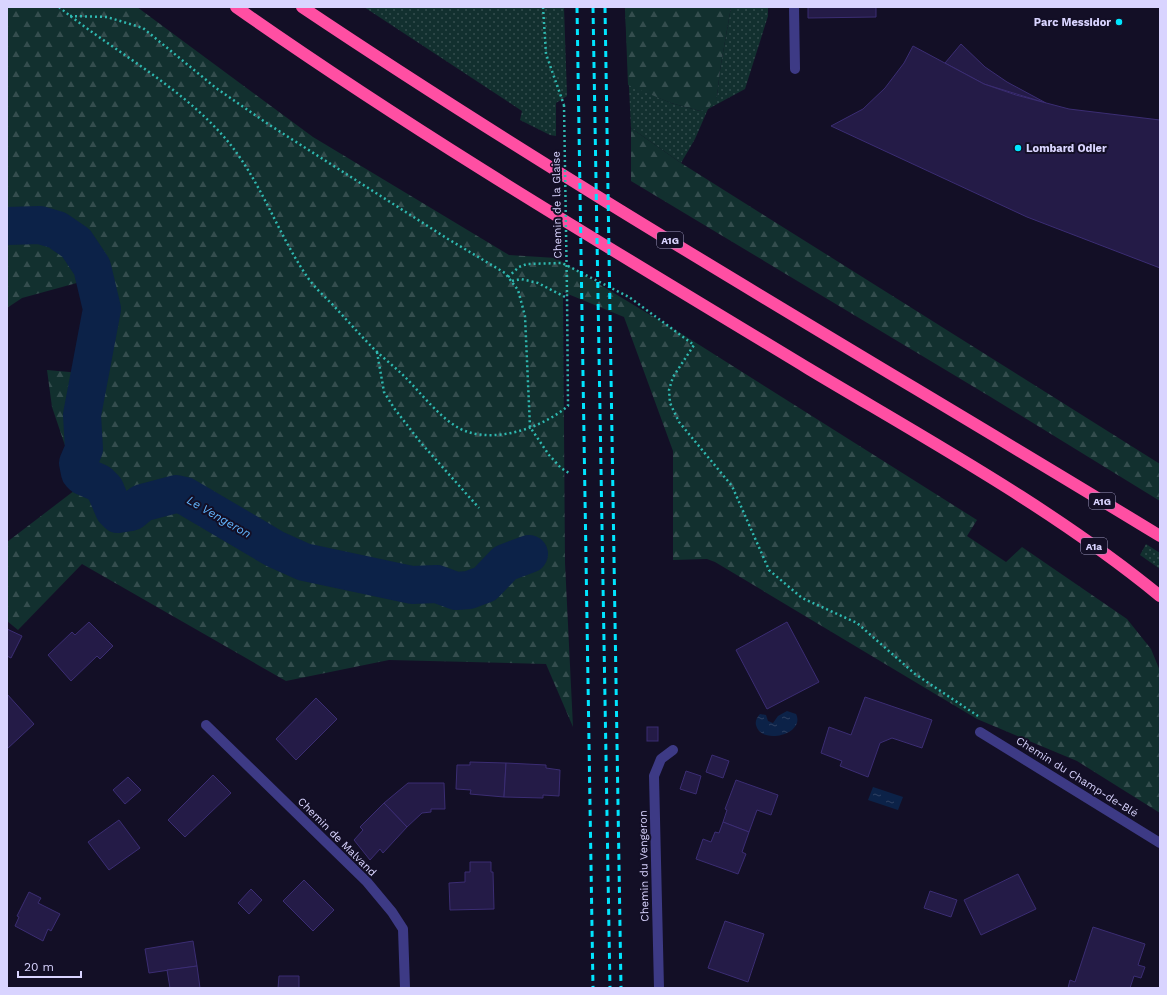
<svg xmlns="http://www.w3.org/2000/svg" width="1167" height="995" viewBox="0 0 1167 995" font-family="'Work Sans',sans-serif">
  <defs>
    <pattern id="grass-dots" width="8" height="8" patternUnits="userSpaceOnUse"><rect width="8" height="8" fill="#12302f"/><path d="M2 2h.1M6 6h.1" fill="none" stroke="#344d4e" stroke-width="1.8" stroke-linecap="round"/></pattern>
    <pattern id="forest-firs" width="22" height="20" patternUnits="userSpaceOnUse"><rect width="22" height="20" fill="#12302f"/><path d="M5 1l3.5 6h-7zM16 11l3.5 6h-7z" fill="#344d4e"/></pattern>
    <pattern id="water-ripples" width="26" height="14" patternUnits="userSpaceOnUse"><rect width="26" height="14" fill="#0c2248"/><path d="M2 4q2-2 4 0t4 0M15 11q2-2 4 0t4 0" fill="none" stroke="#2f4163"/></pattern>
  </defs>
  <rect width="100%" height="100%" fill="#130f26"/>
  <g fill="url(#grass-dots)">
    <polygon points="364,7 564,7 567,96 556,103 556,136 550,135 520,120 522,111"/>
    <polygon points="625,7 646,92 671,103 700,111 717,97 720,70 731,7 768,7 768,16 745,89 708,109 695,139 681,163 631,128"/>
    <polygon points="1146,544 1160,553 1160,569 1140,555"/>
  </g>
  <g fill="url(#forest-firs)">
    <polygon points="7,7 137,7 313,137 509,255 556,258 690,339 977,520 967,536 1006,562 1022,547 1127,619 1151,649 1160,671 1160,813 1077,761 977,719 715,562 707,559 673,560 673,451 624,317 563,292 565,563 573,727 546,664 389,660 286,681 82,564 18,630 7,621 7,542 79,487 52,407 47,370 81,373 93,320 84,281 22,298 7,308"/>
    <polygon points="625,7 731,7 720,70 717,97 708,109 700,111 671,103 628,85"/>
    <polygon points="631,128 681,163 1160,464 1160,501 989,396 631,181"/>
  </g>
  <g fill="url(#water-ripples)">
    <path d="M787,711L796,714C806,734 761,746 756,725C755,721 757,717 760,714L766,715L768,721L773,723L778,716Z"/>
    <polygon points="873,787 903,797 898,810 868,800"/>
  </g>
  <g fill="none" stroke-linecap="round" stroke-linejoin="round">
    <polyline stroke="#0c2248" stroke-width="38" points="7,226 40,225 57,230 76,243 92,267 102,309 82,415 84,449 78,463 80,473 83,476 99,483 105,489 114,510 118,514 131,512 142,503 176,494 185,496 275,549 304,562 412,585 437,584 456,591 469,590 485,584 505,563 529,554"/>
  </g>
  <g fill="#241b47" stroke="#3b2d73">
    <polygon points="808,7 876,7 876,17 808,18"/>
    <polygon points="961,44 985,67 1007,82 1046,103 984,84 945,63"/>
    <polygon points="913,46 984,84 1016,95 1069,109 1160,120 1160,268 1027,217 831,126 863,109 885,88 904,63"/>
    <polygon points="89,622 113,646 100,659 97,656 71,681 48,655 72,632 75,635"/>
    <polygon points="787,622 819,682 767,709 736,650"/>
    <polygon points="7,629 22,636 11,658 7,656"/>
    <polygon points="7,694 34,724 7,749"/>
    <polygon points="865,697 932,720 922,748 892,738 880,743 868,777 840,766 842,761 821,753 829,727 851,735"/>
    <polygon points="316,698 337,719 296,760 276,739"/>
    <rect x="647" y="727" width="11" height="14"/>
    <polygon points="712,755 729,761 723,778 706,772"/>
    <polygon points="470,762 506,763 504,797 470,794 471,790 456,789 457,765 470,765"/>
    <polygon points="506,763 546,765 546,768 560,770 559,796 543,795 543,798 504,797"/>
    <polygon points="686,771 701,776 696,794 680,789"/>
    <polygon points="213,775 231,793 185,837 168,820"/>
    <polygon points="128,777 141,790 125,804 113,790"/>
    <polygon points="736,780 778,795 771,815 757,810 749,832 723,822 727,810 725,809"/>
    <polygon points="408,783 444,783 445,809 431,809 431,812 422,813 407,827 384,803"/>
    <polygon points="384,803 407,827 383,853 380,849 370,860 354,840 363,830 360,827"/>
    <polygon points="119,820 140,848 109,870 88,842"/>
    <polygon points="723,822 749,832 742,852 746,854 738,874 696,859 703,839 711,842 715,832 719,833"/>
    <polygon points="470,862 491,862 491,872 493,872 494,909 450,910 449,883 465,882 465,872 470,872"/>
    <polygon points="1018,874 1036,909 981,935 964,900"/>
    <polygon points="304,880 334,910 313,931 283,901"/>
    <polygon points="251,889 262,900 249,914 238,903"/>
    <polygon points="930,891 957,900 951,917 924,908"/>
    <polygon points="29,892 41,898 38,903 60,914 51,931 48,929 43,941 15,926 19,917 17,916"/>
    <polygon points="725,921 764,934 748,982 708,968"/>
    <polygon points="1093,927 1145,944 1138,965 1145,967 1141,978 1134,976 1130,988 1068,988 1070,980 1075,982"/>
    <polygon points="193,941 197,966 149,973 145,949"/>
    <polygon points="197,966 200,988 170,988 167,970"/>
    <polygon points="279,976 299,976 299,988 278,988"/>
  </g>
  <g fill="none" stroke-linecap="round" stroke-linejoin="round">
    <g stroke="#2fb8b0" stroke-width="2.5" stroke-dasharray="2 3" stroke-linecap="butt">
      <path d="M59,7C113,51 179,85 225,138C261,180 277,233 308,278C315,288 324,296 332,304C346,319 359,334 373,348C383,358 395,367 405,377C422,394 445,425 468,432C500,442 543,427 568,406L567,293"/>
      <polyline points="543,7 546,54 564,105"/>
      <polyline points="70,16 107,17 143,28 216,88 268,124 448,239 505,273 518,290 525,316 530,427 549,455 561,468 569,473"/>
      <polyline points="508,277 519,267 527,264 562,263 629,297 694,345 673,377 669,390 670,403 679,422 732,486 769,570 802,598 857,623 915,674 978,716"/>
      <polyline points="512,281 521,279 538,283 567,298"/>
      <polyline points="377,352 384,392 394,408 421,443 479,508"/>
    </g>
    <g stroke="#3d3a85" stroke-width="10">
      <polyline points="794,7 795,69"/>
      <polyline points="206,725 367,882 392,912 403,929 405,988"/>
      <polyline points="980,732 1160,843"/>
      <polyline points="659,988 654,776 661,759 673,750"/>
    </g>
    <g stroke="#ff4fa3" stroke-width="12">
      <path d="M236,7C421,137 616,252 809,369C926,439 1054,509 1160,596"/>
      <path d="M302,7C581,194 873,361 1160,536"/>
    </g>
    <g stroke="#00e5ff" stroke-width="3" stroke-dasharray="6 5" stroke-linecap="butt">
      <polyline points="577,7 593,988"/>
      <polyline points="593,7 610,988"/>
      <polyline points="605,7 621,988"/>
    </g>
    <polyline stroke="#2fb8b0" stroke-width="2.5" stroke-dasharray="2 3" stroke-linecap="butt" points="564,105 567,293"/>
  </g>
  <g fill="#00e5ff" stroke="#130f26" stroke-width="1.5">
    <circle cx="1119" cy="22" r="4"/>
    <circle cx="1018" cy="148" r="4"/>
  </g>
  <g text-anchor="middle" dominant-baseline="central" stroke-width="4" stroke-linejoin="round" paint-order="stroke">
    <g fill="#130f26" stroke="#9e99be" stroke-width="1">
      <rect x="657" y="232" width="26" height="16" rx="3"/>
      <rect x="1089" y="493" width="26" height="16" rx="3"/>
      <rect x="1081" y="538" width="26" height="16" rx="3"/>
    </g>
    <g font-size="10" font-weight="bold" fill="#d9d4ff">
      <text x="670" y="240">A1G</text>
      <text x="1102" y="501">A1G</text>
      <text x="1094" y="546">A1a</text>
    </g>
    <g font-size="11" font-weight="bold" fill="#d9d4ff" stroke="#130f26" text-anchor="end">
      <text x="1111" y="22">Parc Messidor</text>
      <text x="1026" y="148" text-anchor="start">Lombard Odier</text>
    </g>
    <g font-size="11" fill="#d9d4ff" stroke="#130f26">
      <text transform="translate(557 205) rotate(-91)">Chemin de la Glaise</text>
      <text transform="translate(1077 777) rotate(32)">Chemin du Champ-de-Blé</text>
      <text transform="translate(337 837) rotate(45)">Chemin de Malvand</text>
      <text transform="translate(644 866) rotate(-91)">Chemin du Vengeron</text>
    </g>
    <g font-size="12" font-style="italic" fill="#62b6ff" stroke="#130f26">
      <text transform="translate(219 517) rotate(30)">Le Vengeron</text>
    </g>
  </g>
  <rect width="1167" height="995" fill="none" stroke="#d9d4ff" stroke-width="16"/>
  <path d="M18 971v6h63v-6" fill="none" stroke="#d9d4ff" stroke-width="2"/>
  <text x="24" y="971" font-size="12" fill="#d9d4ff" stroke="#130f26" stroke-width="3" paint-order="stroke">20 m</text>
</svg>
